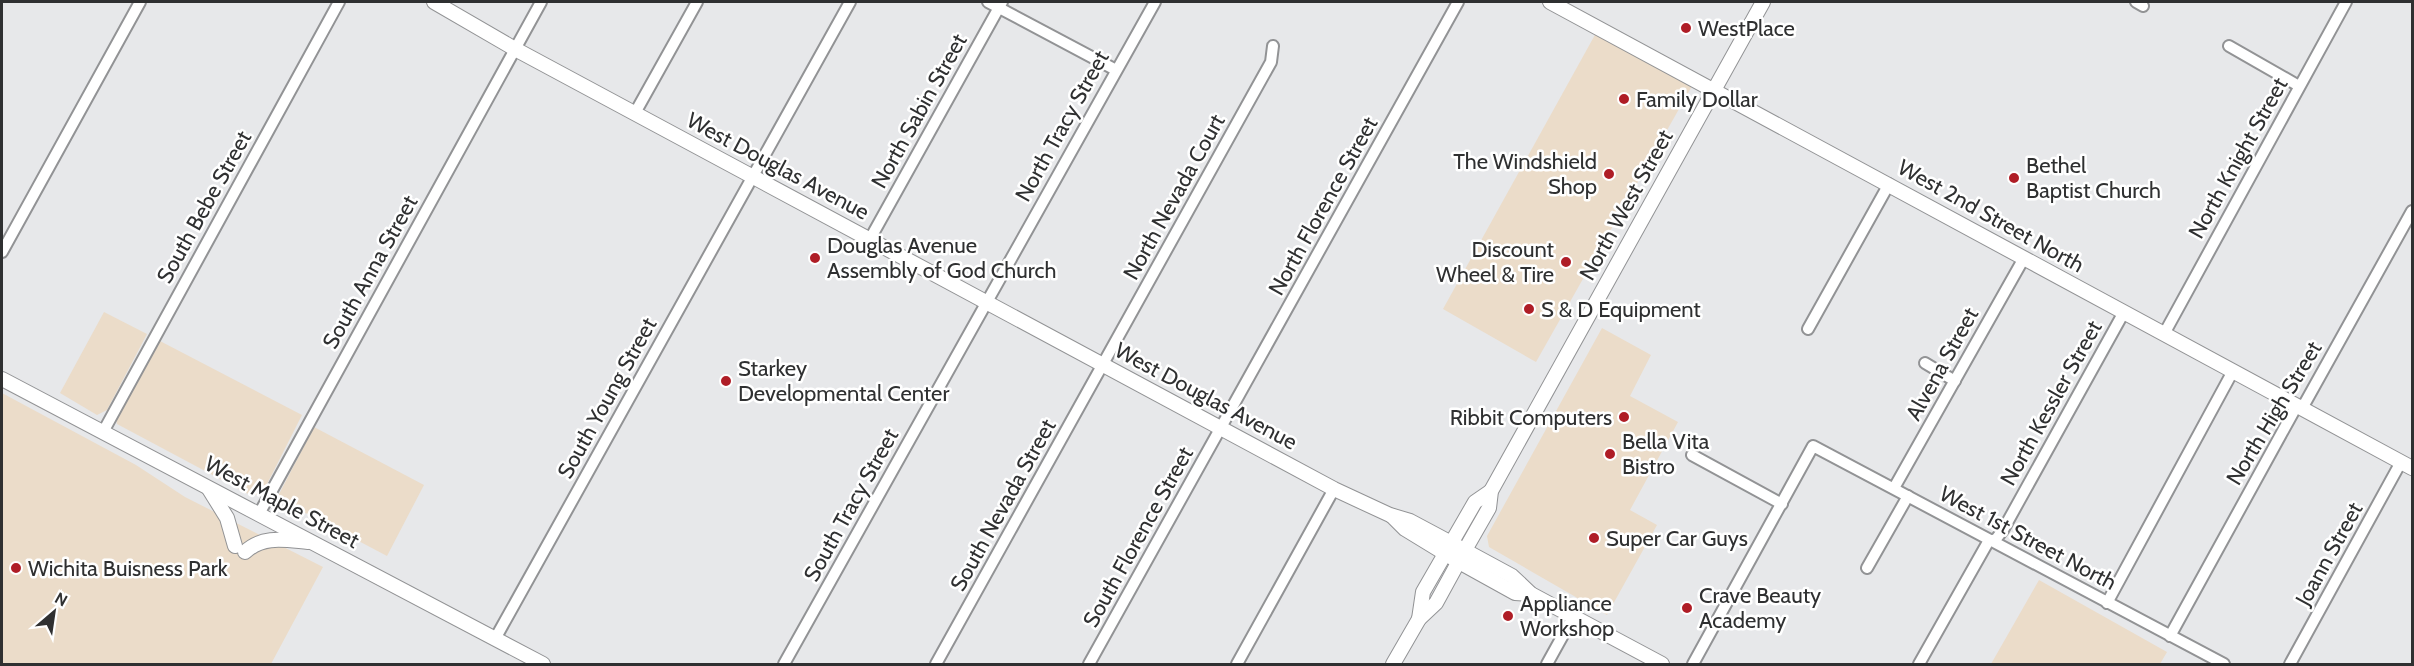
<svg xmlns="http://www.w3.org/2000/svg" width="2414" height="666" viewBox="0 0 2414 666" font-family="Cabin,sans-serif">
  <rect width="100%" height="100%" fill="#e7e8ea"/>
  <g fill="#ebdcc9">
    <polygon points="1596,33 1692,86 1536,362 1443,309"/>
    <polygon points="104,312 147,334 107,410 97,415 60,393"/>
    <polygon points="1602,328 1651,355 1630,396 1678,422 1630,510 1657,525 1607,615 1489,547 1487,536"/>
    <polygon points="160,341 302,415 264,490 259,494 252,496 117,424 116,419"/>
    <polygon points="2,393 136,465 185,497 323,567 271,664 2,664"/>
    <polygon points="314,427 424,485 387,556 277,498"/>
    <polygon points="2039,580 2167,652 2160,664 1991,664"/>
  </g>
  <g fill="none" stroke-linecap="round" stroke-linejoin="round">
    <g stroke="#929395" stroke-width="14">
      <g id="street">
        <polyline points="988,2 1116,70"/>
        <polyline points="2136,2 2143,6"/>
        <polyline points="2229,46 2299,86"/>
        <polyline points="635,113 697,2"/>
        <polyline points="870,239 1002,2"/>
        <polyline points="2,252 140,2"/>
        <polyline points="1808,329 1889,184"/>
        <polyline points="2164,334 2346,2"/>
        <polyline points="1925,363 1955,381"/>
        <polyline points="103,432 339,2"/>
        <polyline points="1692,455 1782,504"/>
        <polyline points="1894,488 2024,258"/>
        <polyline points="259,514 541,2"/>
        <polyline points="1867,568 1908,496"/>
        <polyline points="2107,603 2233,371"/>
        <polyline points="2170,636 2295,409 2305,403 2412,211"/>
        <polyline points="495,639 850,2"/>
        <polyline points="784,664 1155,2"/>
        <polyline points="936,664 1271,62 1273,46"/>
        <polyline points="1089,664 1458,2"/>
        <polyline points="1237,664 1334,489"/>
        <polyline points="1547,664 1573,617"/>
        <polyline points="1693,664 1813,446 2224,664"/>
        <polyline points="1919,664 1988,542 1996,539 2003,530 2124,312"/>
        <polyline points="2290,664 2401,462"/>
      </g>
    </g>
    <g stroke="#929395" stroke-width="16">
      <g id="secondary">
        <polyline points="434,2 515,49 1334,489 1390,515 1410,521 1440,537 1512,576 1531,594 1662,664"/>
        <polyline points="1550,2 2412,468"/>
        <polyline points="2,379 543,664"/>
        <polyline points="209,489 227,518 235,546"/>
        <polyline points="1392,516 1405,529 1459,562 1515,593 1531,594"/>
        <path d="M245,552C263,535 285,540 308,542"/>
        <polyline points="1419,619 1423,592 1475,502 1491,491"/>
        <polyline points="1393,664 1419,619 1436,603 1465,550 1489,508 1491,491 1763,2"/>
      </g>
    </g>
    <use href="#street" stroke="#fff" stroke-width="10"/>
    <use href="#secondary" stroke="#fff" stroke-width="14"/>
  </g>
  <g fill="#af1d26" stroke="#fff" stroke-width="2">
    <circle cx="1686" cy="28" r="6"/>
    <circle cx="1624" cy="99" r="6"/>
    <circle cx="1609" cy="174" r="6"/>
    <circle cx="2014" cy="178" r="6"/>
    <circle cx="815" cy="258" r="6"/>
    <circle cx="1566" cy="262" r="6"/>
    <circle cx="1529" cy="309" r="6"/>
    <circle cx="726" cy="381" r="6"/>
    <circle cx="1624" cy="417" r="6"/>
    <circle cx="1610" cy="454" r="6"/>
    <circle cx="1594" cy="538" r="6"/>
    <circle cx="16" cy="568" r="6"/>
    <circle cx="1687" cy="608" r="6"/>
    <circle cx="1508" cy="616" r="6"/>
  </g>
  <g text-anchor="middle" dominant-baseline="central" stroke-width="5" stroke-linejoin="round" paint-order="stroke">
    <g font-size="22" fill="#2f3031" stroke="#fff" text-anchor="start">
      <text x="1698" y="28">WestPlace</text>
      <text x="1636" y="99">Family Dollar</text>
      <text x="1597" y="161" text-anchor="end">The Windshield<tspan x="1597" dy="25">Shop</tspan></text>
      <text x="2026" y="165">Bethel<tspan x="2026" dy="25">Baptist Church</tspan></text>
      <text x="827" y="245">Douglas Avenue<tspan x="827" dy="25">Assembly of God Church</tspan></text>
      <text x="1554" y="249" text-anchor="end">Discount<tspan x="1554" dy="25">Wheel &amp; Tire</tspan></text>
      <text x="1541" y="309">S &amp; D Equipment</text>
      <text x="738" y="368">Starkey<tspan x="738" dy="25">Developmental Center</tspan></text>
      <text x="1612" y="417" text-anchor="end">Ribbit Computers</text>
      <text x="1622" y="441">Bella Vita<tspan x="1622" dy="25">Bistro</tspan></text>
      <text x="1606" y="538">Super Car Guys</text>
      <text x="28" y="568">Wichita Buisness Park</text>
      <text x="1699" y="595">Crave Beauty<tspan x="1699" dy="25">Academy</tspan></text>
      <text x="1520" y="603">Appliance<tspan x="1520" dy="25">Workshop</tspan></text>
    </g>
    <g font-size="22" fill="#2f3031" stroke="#fff">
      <text transform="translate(919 111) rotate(-61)">North Sabin Street</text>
      <text transform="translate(1062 126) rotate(-61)">North Tracy Street</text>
      <text transform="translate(2238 158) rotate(-61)">North Knight Street</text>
      <text transform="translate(778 166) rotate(28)">West Douglas Avenue</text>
      <text transform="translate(1174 197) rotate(-61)">North Nevada Court</text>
      <text transform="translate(1626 205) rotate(-61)">North West Street</text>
      <text transform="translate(1323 206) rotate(-61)">North Florence Street</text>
      <text transform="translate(204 207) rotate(-61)">South Bebe Street</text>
      <text transform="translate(1991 216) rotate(29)">West 2nd Street North</text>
      <text transform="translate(370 272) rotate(-61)">South Anna Street</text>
      <text transform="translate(1942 364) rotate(-61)">Alvena Street</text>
      <text transform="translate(1206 396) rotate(28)">West Douglas Avenue</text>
      <text transform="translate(607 398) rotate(-61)">South Young Street</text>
      <text transform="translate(2051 403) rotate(-61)">North Kessler Street</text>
      <text transform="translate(2274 413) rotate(-59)">North High Street</text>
      <text transform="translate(282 502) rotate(28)">West Maple Street</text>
      <text transform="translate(851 505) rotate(-61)">South Tracy Street</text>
      <text transform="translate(1003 505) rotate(-61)">South Nevada Street</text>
      <text transform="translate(1138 537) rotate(-61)">South Florence Street</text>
      <text transform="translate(2028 538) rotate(28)">West 1st Street North</text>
      <text transform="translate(2329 554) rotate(-61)">Joann Street</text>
    </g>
  </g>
  <rect width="2414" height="666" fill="none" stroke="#2f3031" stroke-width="6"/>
  <g transform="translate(54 612) rotate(29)" stroke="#ffffff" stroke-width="4.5" paint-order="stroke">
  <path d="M0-4.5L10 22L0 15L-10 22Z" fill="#2f3031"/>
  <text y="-9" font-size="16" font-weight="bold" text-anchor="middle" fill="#2f3031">N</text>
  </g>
</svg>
